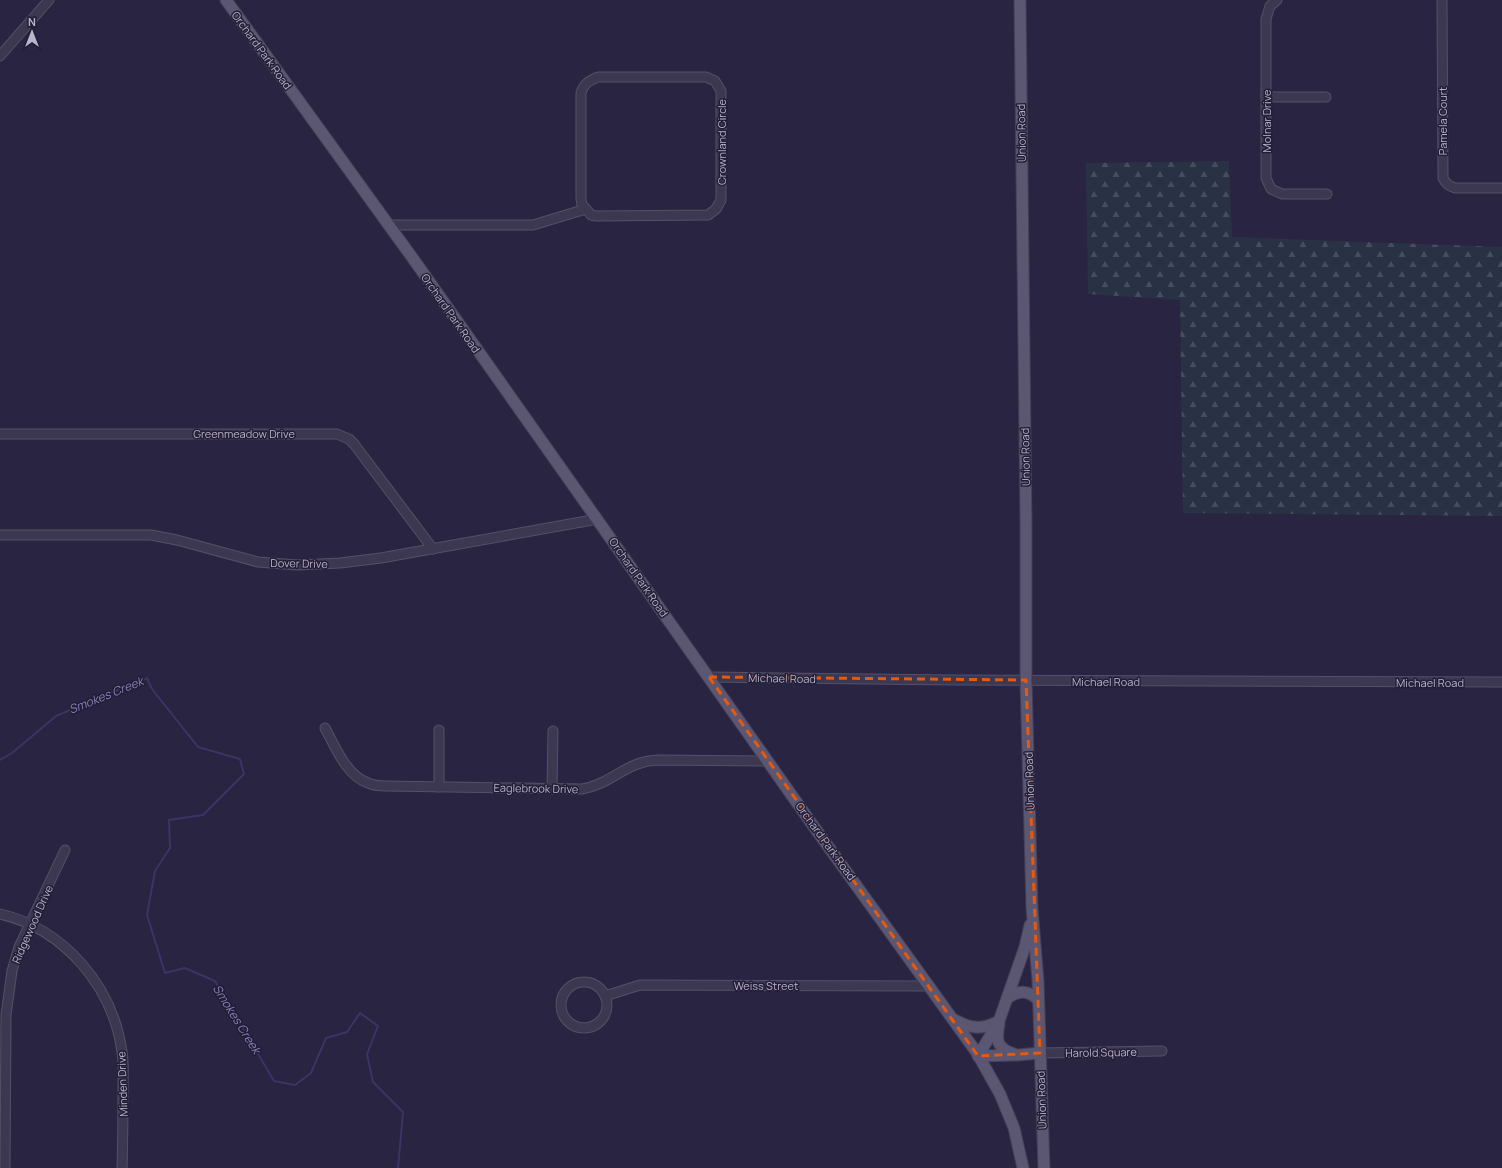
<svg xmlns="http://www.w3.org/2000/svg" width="1502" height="1168" viewBox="0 0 1502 1168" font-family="Manrope,sans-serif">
  <defs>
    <pattern id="forest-firs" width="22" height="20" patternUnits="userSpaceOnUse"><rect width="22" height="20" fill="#293245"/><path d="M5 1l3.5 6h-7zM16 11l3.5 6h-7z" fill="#464d5e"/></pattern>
  </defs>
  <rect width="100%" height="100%" fill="#292441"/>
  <polygon fill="url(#forest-firs)" points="1229,161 1232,237 1502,247 1502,516 1183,513 1180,300 1088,294 1086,163"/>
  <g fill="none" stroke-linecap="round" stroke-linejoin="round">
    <polyline stroke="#3c3464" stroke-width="2" points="0,760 12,753 56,716 147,678 152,689 198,747 240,759 244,774 203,815 169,820 170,848 155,871 147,915 165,973 185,968 215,981 274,1081 295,1085 311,1073 326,1038 347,1032 360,1013 378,1026 367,1054 373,1082 403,1112 398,1168"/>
    <g stroke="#555068" stroke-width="11">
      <g id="minor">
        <polyline points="1277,0 1270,6 1266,19 1266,178 1271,189 1282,194 1327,194"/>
        <path d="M1442,0L1443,178C1446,184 1449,186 1455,188H1502"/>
        <polyline points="0,56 49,0"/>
        <polyline points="1266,97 1326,97"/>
        <path d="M388,225H533L586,209L591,215L596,216L708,215L716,209L721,200V91L715,81L706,77H598C589,81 584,83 581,93V199L582,205L586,209"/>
        <polyline points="0,434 337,434 349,439 354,444 433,549"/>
        <polyline points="0,535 151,535 177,540 258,562 297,565 340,563 381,558 598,519"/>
        <polyline points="709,677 954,680 1502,682"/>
        <path d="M325,728C336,748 346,775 368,783C374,786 380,786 386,786L582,789C612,784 626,761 658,760L768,761"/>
        <polyline points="439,730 439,787"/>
        <polyline points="552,789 553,731"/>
        <path d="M0,914C65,929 113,987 122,1052C124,1063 123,1074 123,1085C123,1113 123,1140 122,1168"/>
        <circle cx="584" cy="1005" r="23"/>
        <polyline points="605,996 640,985 929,986"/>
        <polyline points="1040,1053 1162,1051"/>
        <polyline points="5,1168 6,1015 12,971 19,947 65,850"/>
      </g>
    </g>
    <g stroke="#443f57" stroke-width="13">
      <g id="major">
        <polyline points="226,0 414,260 812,824 977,1053 1000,1094 1014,1128 1023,1168"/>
        <polyline points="1020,0 1026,523 1026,680 1032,908 1038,981 1044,1168"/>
        <path d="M1008,998C1018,990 1029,990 1038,1000"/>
        <path d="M955,1020C971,1029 982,1030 999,1021"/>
        <path d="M999,1024C996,1040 996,1048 1014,1054"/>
        <polyline points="978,1056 999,1021 1025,947 1030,925"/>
        <polyline points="978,1056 1018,1055 1040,1053"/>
      </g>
    </g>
    <use href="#minor" stroke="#3d3851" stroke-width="9"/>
    <use href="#major" stroke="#5b5671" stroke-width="11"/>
  </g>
  <path fill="none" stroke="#e8590c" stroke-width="3" stroke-dasharray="8 5" stroke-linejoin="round" d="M709,677L1026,680L1040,1053L978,1056Z"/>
  <g text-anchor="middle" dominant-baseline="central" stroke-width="3" stroke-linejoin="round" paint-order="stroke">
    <g font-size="11" fill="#bab5cb" stroke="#221d36">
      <text transform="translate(262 50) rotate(54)">Orchard Park Road</text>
      <text transform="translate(1266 121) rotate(-90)">Molnar Drive</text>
      <text transform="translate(1442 121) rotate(-90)">Pamela Court</text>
      <text transform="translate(1021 133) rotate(-91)">Union Road</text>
      <text transform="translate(721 142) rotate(-90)">Crownland Circle</text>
      <text transform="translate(451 313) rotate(55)">Orchard Park Road</text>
      <text x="244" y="433">Greenmeadow Drive</text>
      <text transform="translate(1025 457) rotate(-91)">Union Road</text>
      <text transform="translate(299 563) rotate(1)">Dover Drive</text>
      <text transform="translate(639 577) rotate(55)">Orchard Park Road</text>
      <text transform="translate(782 678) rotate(1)">Michael Road</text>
      <text x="1106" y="681">Michael Road</text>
      <text x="1430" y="682">Michael Road</text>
      <text transform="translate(1029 781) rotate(-92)">Union Road</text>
      <text transform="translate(536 788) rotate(1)">Eaglebrook Drive</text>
      <text transform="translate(826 841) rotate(54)">Orchard Park Road</text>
      <text transform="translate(32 924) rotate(-66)">Ridgewood Drive</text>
      <text x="766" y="985">Weiss Street</text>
      <text transform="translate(1101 1052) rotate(-1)">Harold Square</text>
      <text transform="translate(122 1084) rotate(-92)">Minden Drive</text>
      <text transform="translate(1041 1100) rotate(-92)">Union Road</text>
    </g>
    <g font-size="12" font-style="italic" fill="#8b83b8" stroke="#221d36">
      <text transform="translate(106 695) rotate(-22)">Smokes Creek</text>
      <text transform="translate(237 1019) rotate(58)">Smokes Creek</text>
    </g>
  </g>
  <g transform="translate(32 32)" stroke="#221d36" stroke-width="3" paint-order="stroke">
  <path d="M0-3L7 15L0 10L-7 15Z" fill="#bab5cb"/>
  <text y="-6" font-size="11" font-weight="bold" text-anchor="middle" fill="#bab5cb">N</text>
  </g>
</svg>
